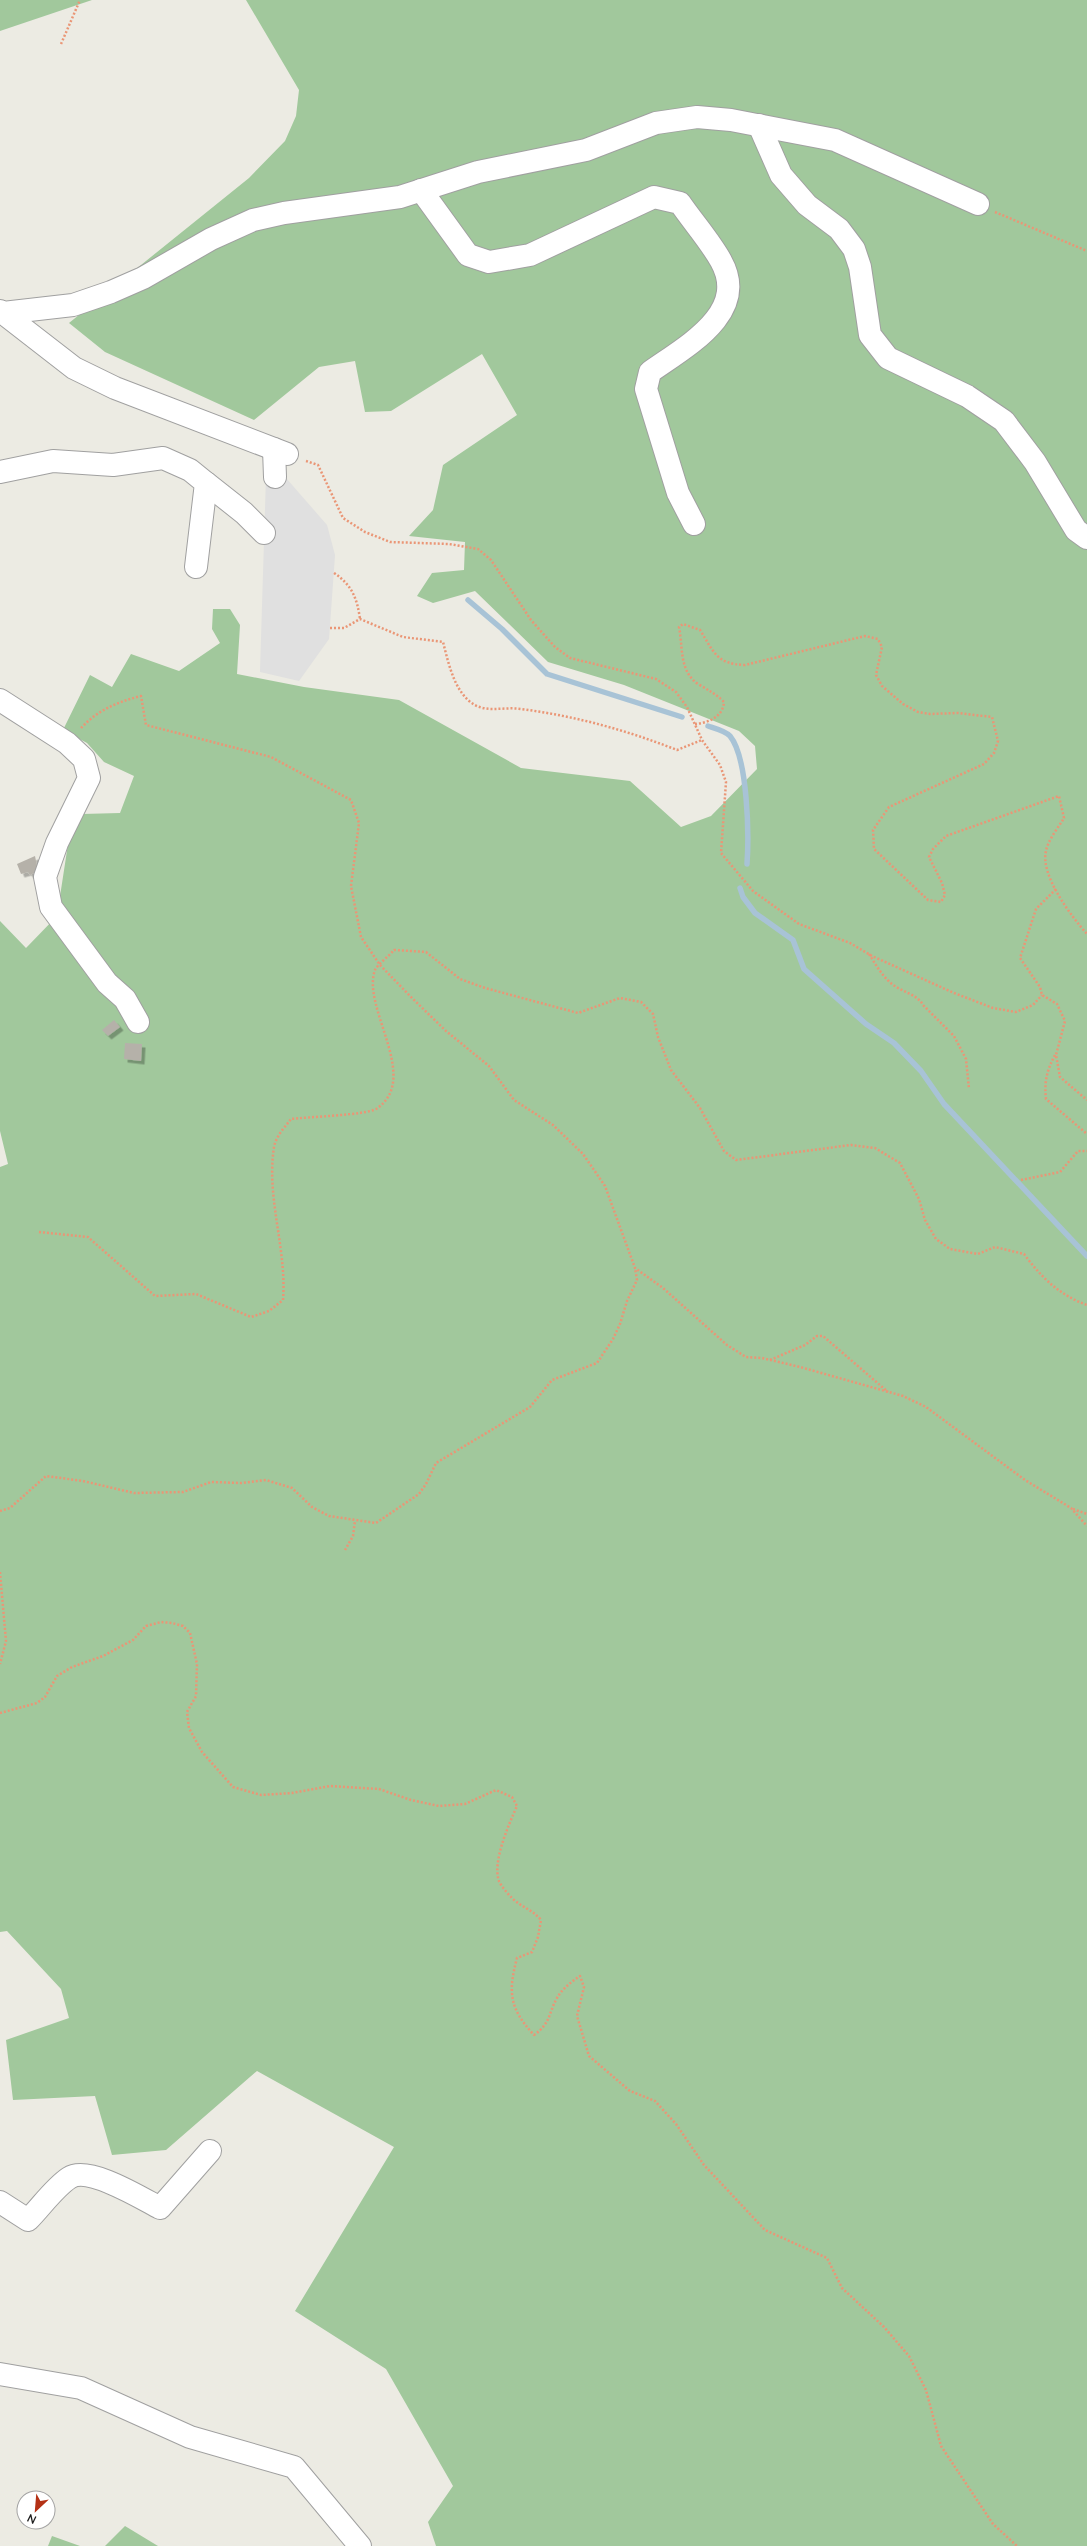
<svg xmlns="http://www.w3.org/2000/svg" width="1087" height="2546" viewBox="0 0 1087 2546" font-family="Lato,sans-serif">
  <defs>
    <filter id="shadow"><feDropShadow dx="3.5" dy="3.5" stdDeviation="0" flood-color="#0004"/></filter>
  </defs>
  <rect width="100%" height="100%" fill="#ecebe3"/>
  <g fill="#a1c89c">
    <polygon points="0,0 92,0 0,31"/>
    <polygon points="246,0 1087,0 1087,2546 436,2546 428,2522 453,2486 386,2369 295,2311 394,2147 257,2071 166,2150 112,2155 95,2096 13,2100 6,2040 69,2018 61,1989 7,1931 0,1932 0,1167 8,1164 0,1131 0,921 26,948 57,916 70,831 82,814 120,813 134,776 104,762 87,743 63,730 90,675 112,687 131,654 179,671 220,643 212,629 213,609 230,609 240,625 237,674 304,687 399,700 521,768 630,781 681,827 711,816 757,769 755,746 739,731 624,685 548,662 475,591 433,603 417,596 432,573 464,570 465,542 409,536 433,510 443,465 517,415 482,354 391,411 365,412 355,361 319,367 254,420 105,352 69,323 249,178 285,141 296,116 299,90"/>
    <polygon points="125,2526 158,2546 105,2546"/>
    <polygon points="52,2536 80,2546 48,2546"/>
  </g>
  <polygon fill="#e0e0e0" points="266,477 286,478 327,525 335,555 329,639 299,681 260,672"/>
  <g fill="none" stroke-linecap="round" stroke-linejoin="round">
    <g stroke="#a8c3d6" stroke-width="5.5">
      <polyline points="468,600 502,629 547,674 682,717"/>
      <path d="M708,726C714,728 726,731 730,736C748,758 749,835 747,864"/>
      <polyline points="740,888 743,897 755,913 793,940 804,969 866,1024 894,1043 921,1071 944,1104 1087,1256"/>
    </g>
  </g>
  <g fill="#b5b1a9" filter="url(#shadow)">
    <polygon points="35,856 38,871 30,875 28,872 21,874 17,864"/>
    <polygon points="114,1020 120,1027 108,1036 102,1030"/>
    <polygon points="125,1043 142,1044 141,1061 124,1059"/>
  </g>
  <g fill="none" stroke-linecap="round" stroke-linejoin="round">
    <g stroke="#a0a0a0" stroke-width="24">
      <g id="minor">
        <polyline points="759,125 781,175 807,205 839,229 854,249 860,267 870,335 888,358 967,396 1004,421 1035,462 1076,530 1087,538"/>
        <path d="M421,190L468,255L489,262L530,255L654,197L680,203C693,222 710,241 721,261C750,313 685,347 650,372L646,389L678,493L694,524"/>
        <polyline points="0,311 3,313 73,305 111,292 143,278 211,239 253,220 284,213 400,197 478,172 586,150 656,123 697,117 731,120 835,140 978,204"/>
        <polyline points="3,313 74,368 115,388 287,454"/>
        <polyline points="274,449 275,477"/>
        <polyline points="0,472 53,461 113,465 163,458 190,470 206,483 196,567"/>
        <polyline points="206,483 244,513 264,533"/>
        <polyline points="0,700 67,743 84,759 89,778 57,843 45,877 51,907 107,983 125,999 138,1022"/>
        <path d="M0,2202L28,2220C41,2207 54,2188 69,2178C88,2165 141,2198 160,2208L210,2151"/>
        <polyline points="0,2374 81,2388 190,2437 294,2467 360,2546"/>
      </g>
    </g>
    <g stroke="#ea9676" stroke-width="2.5" stroke-dasharray="2 2" stroke-linecap="butt">
      <polyline points="61,44 80,0"/>
      <polyline points="995,212 1087,251"/>
      <polyline points="306,461 318,465 343,518 365,532 390,542 449,544 478,549 491,560 531,620 555,647 570,658 656,679 676,692 687,707 702,740 720,765 726,782 721,853 753,891 799,924 850,943 872,956 954,993 993,1008 1016,1012 1033,1005 1042,995"/>
      <path d="M334,573C352,585 357,598 360,619"/>
      <path d="M330,628H344L360,619L403,637L443,642C448,661 453,686 468,700C484,715 502,706 521,709C575,716 626,730 677,750L702,740"/>
      <path d="M695,724C708,723 723,717 724,702C716,694 708,690 698,684C679,671 683,647 679,627L683,624L700,630C714,652 716,664 745,665L865,636L878,639L882,647L876,675L882,686L903,704L918,712L930,714L958,713L992,717L998,741L994,753L984,764L889,807L873,830L874,849L928,900L941,902L945,895L942,883L929,857L933,849L946,836L1059,796L1064,818C1058,828 1048,840 1046,851C1040,875 1071,916 1087,934"/>
      <path d="M81,728C98,710 117,702 141,696L146,725L271,757L351,800L359,823L351,886L361,937L380,965L412,998L446,1031L489,1066L514,1100L553,1125L583,1154L605,1186L635,1268L663,1288L727,1345L746,1357L762,1358L800,1367L903,1396L926,1407L1025,1480L1071,1508L1087,1526"/>
      <polyline points="1056,889 1036,909 1020,958 1040,987 1042,995 1057,1004 1065,1021 1056,1055 1060,1077 1087,1100"/>
      <path d="M869,954C876,965 882,976 892,984C902,992 917,994 923,1005L954,1036L966,1059L969,1089"/>
      <path d="M1055,1055C1047,1070 1044,1082 1046,1099L1087,1134"/>
      <polyline points="1021,1180 1060,1172 1078,1151 1087,1151"/>
      <path d="M39,1232L88,1237L155,1296L196,1294L251,1317L269,1311L283,1300C287,1249 266,1198 274,1147C276,1136 285,1127 291,1119C306,1117 366,1115 376,1109C422,1079 361,1008 375,970C378,964 389,956 394,950L426,952L460,979L485,988L578,1013L620,998L641,1002L653,1014L658,1037L671,1070L700,1108L724,1151L736,1160L851,1145L875,1148L900,1163L919,1199L925,1220L936,1239L950,1249L978,1254L995,1247L1024,1254C1041,1277 1059,1295 1087,1305"/>
      <polyline points="770,1360 805,1345 817,1336 823,1336 888,1392"/>
      <polyline points="1073,1509 1087,1514"/>
      <polyline points="0,1511 10,1508 46,1476 83,1481 134,1493 183,1492 211,1482 241,1483 266,1480 292,1488 312,1507 329,1516 376,1523 419,1494 426,1484 436,1463 530,1407 552,1380 597,1363 613,1339 620,1324 627,1301 637,1280 635,1268"/>
      <polyline points="345,1550 353,1536 355,1521"/>
      <polyline points="0,1572 6,1641 0,1664"/>
      <path d="M0,1713L37,1703L45,1697L57,1676L72,1667L103,1656L133,1640L146,1626L161,1622L172,1623L183,1626L190,1633L197,1664L196,1696L187,1712L189,1728L202,1752L233,1787L261,1795L292,1793L330,1786L379,1789L411,1800L439,1806L465,1804L496,1790L512,1797L517,1806C509,1824 492,1862 499,1881C501,1886 508,1894 512,1898C521,1907 533,1910 541,1920L538,1937L532,1952L517,1958C508,1992 509,2008 534,2035C551,2023 548,2014 557,1998C562,1989 571,1982 580,1976L584,1987L577,2016L589,2056L630,2091L655,2101L676,2124L704,2165L765,2230L827,2258L842,2288L884,2327L909,2356L926,2390L941,2446L993,2524L1017,2546"/>
    </g>
    <use href="#minor" stroke="#fff" stroke-width="22"/>
  </g>
  <g transform="translate(36 2510) rotate(206)"><circle r="19" fill="#ffffff" stroke="#a4a4a4"/>
  <path d="M0-3L7 15L0 10L-7 15Z" fill="#b43115"/>
  <text y="-6" font-size="11" font-weight="bold" text-anchor="middle" fill="#1c1c1c">N</text>
  </g>
</svg>
